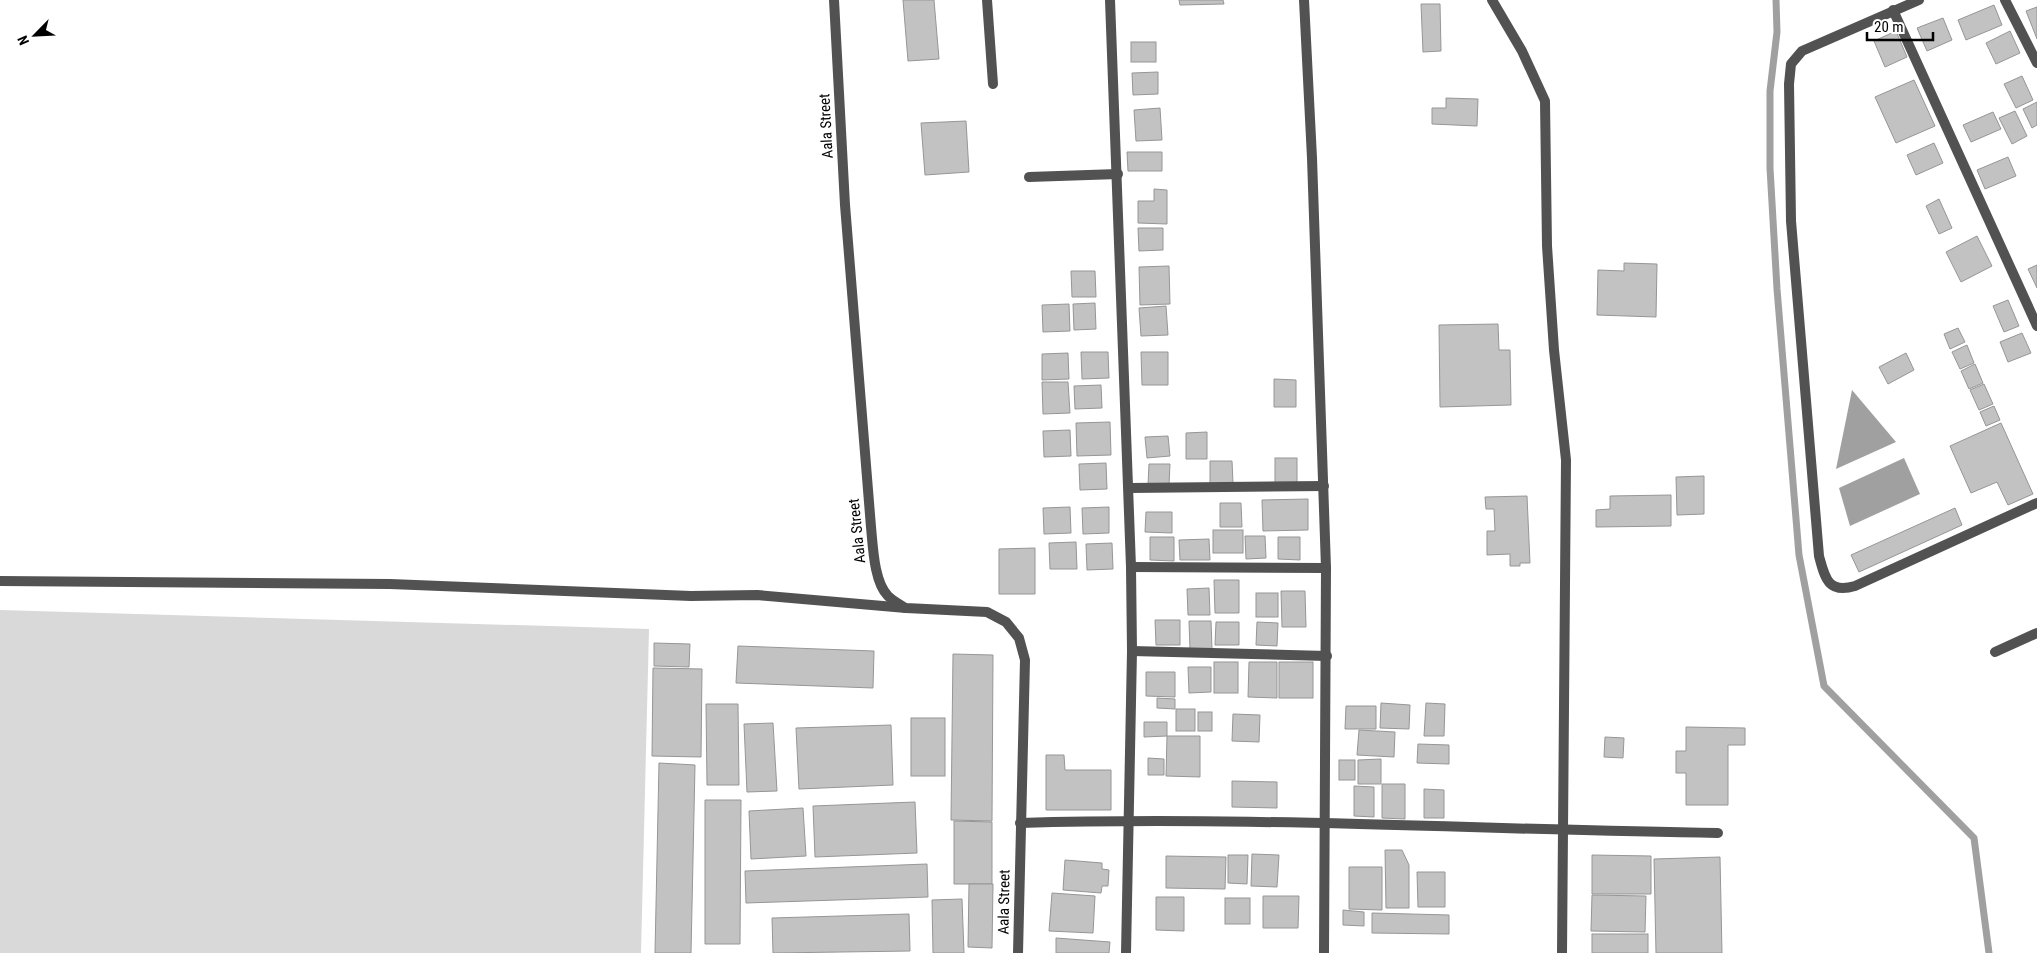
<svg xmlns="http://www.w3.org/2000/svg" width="2037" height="953" viewBox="0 0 2037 953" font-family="'Roboto Condensed',sans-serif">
  <rect width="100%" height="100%" fill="#fff"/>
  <polygon fill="#d9d9d9" points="0,610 649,629 641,953 0,953"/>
  <g fill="#a0a0a0">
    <polygon points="1852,390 1896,442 1836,469"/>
    <polygon points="1904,458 1920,494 1850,526 1839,488"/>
  </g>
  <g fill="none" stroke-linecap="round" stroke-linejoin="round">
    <polyline stroke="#a0a0a0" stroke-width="7" points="1776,0 1777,32 1770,91 1770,168 1777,289 1799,555 1824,686 1974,838 1989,953"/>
  </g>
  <g fill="#c2c2c2" stroke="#969696">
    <polygon points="903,0 934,0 939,59 908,61"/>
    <polygon points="1179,0 1223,0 1224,4 1180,5"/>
    <polygon points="1421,4 1440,4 1441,51 1423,52"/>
    <polygon points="1994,5 2002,25 1966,40 1958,20"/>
    <polygon points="2037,7 2037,39 2026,11"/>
    <polygon points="1943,18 1952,40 1927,51 1917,28"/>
    <polygon points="1896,31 1907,57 1885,67 1874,41"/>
    <polygon points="2010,31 2020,53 1996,64 1986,43"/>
    <rect x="1131" y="42" width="25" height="20"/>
    <polygon points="1158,72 1158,94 1133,95 1132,73"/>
    <polygon points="2022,76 2033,100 2016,108 2004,84"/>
    <polygon points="1914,80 1935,126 1896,143 1875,97"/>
    <polygon points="1446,98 1478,99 1477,126 1432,124 1432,108 1446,108"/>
    <polygon points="2037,102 2037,125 2032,128 2023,109"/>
    <polygon points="1160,108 1162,140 1136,141 1134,110"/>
    <polygon points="2015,111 2027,136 2012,144 1999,118"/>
    <polygon points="1993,112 2001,129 1971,142 1963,125"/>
    <polygon points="966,121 969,172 925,175 921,123"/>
    <polygon points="1934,143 1943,163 1916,175 1907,155"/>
    <polygon points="1127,152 1162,152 1162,171 1128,171"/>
    <polygon points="2008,157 2016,176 1985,189 1977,170"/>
    <polygon points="1154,189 1167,190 1167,224 1138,223 1138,201 1154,201"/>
    <polygon points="1939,199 1952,228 1939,234 1926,206"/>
    <polygon points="1138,228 1163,228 1163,250 1139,251"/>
    <polygon points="1977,236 1992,266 1961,282 1946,252"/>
    <polygon points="1624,263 1657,264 1656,317 1597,315 1598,270 1624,271"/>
    <polygon points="2037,265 2037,288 2028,269"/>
    <polygon points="1169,266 1170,304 1140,305 1139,267"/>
    <polygon points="1071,271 1095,271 1096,297 1072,297"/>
    <polygon points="2008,300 2019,326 2004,332 1993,306"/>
    <polygon points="1095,303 1096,329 1074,330 1073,304"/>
    <polygon points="1069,304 1070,331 1043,332 1042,305"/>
    <polygon points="1166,306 1168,335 1141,336 1139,308"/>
    <polygon points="1498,324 1499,350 1510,350 1511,405 1440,407 1439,325"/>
    <polygon points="1958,328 1965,342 1950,349 1944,334"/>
    <polygon points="2022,333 2031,353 2008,362 2000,342"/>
    <polygon points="1967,345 1974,363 1960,369 1952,352"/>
    <polygon points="1081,352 1108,352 1109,378 1082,379"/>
    <polygon points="1141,352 1168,352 1168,385 1142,385"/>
    <polygon points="1068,353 1069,379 1042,380 1042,354"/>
    <polygon points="1906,353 1914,370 1888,384 1879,367"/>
    <polygon points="1975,364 1983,383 1969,389 1961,371"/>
    <polygon points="1274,379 1296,380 1296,407 1274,407"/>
    <polygon points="1042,382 1068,382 1070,413 1043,414"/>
    <polygon points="1984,384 1993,404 1979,410 1970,390"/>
    <polygon points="1101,385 1102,408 1075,409 1074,386"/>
    <polygon points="1994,406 2000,420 1986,426 1980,412"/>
    <polygon points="1110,422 1111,455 1077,456 1076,423"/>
    <polygon points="2001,423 2033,494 2008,505 1997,482 1971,493 1950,446"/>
    <polygon points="1070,430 1071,456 1044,457 1043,431"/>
    <polygon points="1207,432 1207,459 1186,459 1186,433"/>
    <polygon points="1168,436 1170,456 1147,458 1145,437"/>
    <rect x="1275" y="458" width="22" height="27"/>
    <polygon points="1210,461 1232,461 1233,483 1210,484"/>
    <polygon points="1106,463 1107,489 1080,490 1079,464"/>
    <polygon points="1149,464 1170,464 1169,485 1148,485"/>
    <polygon points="1704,476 1704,514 1677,515 1676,477"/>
    <polygon points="1671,495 1671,526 1596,527 1596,510 1610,509 1610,496"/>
    <polygon points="1527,496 1530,563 1520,563 1520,566 1510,566 1510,554 1487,555 1487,531 1495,531 1494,509 1486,509 1485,497"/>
    <polygon points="1308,499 1308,530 1263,531 1262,500"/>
    <polygon points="1220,503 1241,503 1242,527 1220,527"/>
    <polygon points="1070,507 1071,533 1044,534 1043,508"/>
    <polygon points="1109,507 1109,533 1083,534 1082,508"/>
    <polygon points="1955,508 1962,525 1859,572 1851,555"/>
    <polygon points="1146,512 1172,512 1172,533 1145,532"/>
    <rect x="1213" y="530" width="30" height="23"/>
    <polygon points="1245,536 1265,536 1266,558 1246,559"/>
    <polygon points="1150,537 1174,537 1174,561 1150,560"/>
    <polygon points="1278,537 1300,537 1300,560 1278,559"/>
    <polygon points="1209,539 1210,560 1180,560 1179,540"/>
    <polygon points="1076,542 1077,569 1050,569 1049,543"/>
    <polygon points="1112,543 1113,569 1087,570 1086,544"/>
    <polygon points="1035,548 1035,594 999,594 999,549"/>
    <polygon points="1214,580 1239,580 1239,613 1215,613"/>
    <polygon points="1209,588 1210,615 1188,615 1187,589"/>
    <polygon points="1281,591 1305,591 1306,627 1282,627"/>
    <rect x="1256" y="593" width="22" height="24"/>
    <polygon points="1155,620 1180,620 1180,645 1156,645"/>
    <polygon points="1189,621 1211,621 1212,649 1190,650"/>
    <polygon points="1216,622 1239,622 1239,645 1215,645"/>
    <polygon points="1257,622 1278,623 1277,646 1256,645"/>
    <polygon points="654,643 690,644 689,667 654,666"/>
    <polygon points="738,646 874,651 873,688 736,683"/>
    <polygon points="953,654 993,655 992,821 951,820"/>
    <rect x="1214" y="662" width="24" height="31"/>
    <polygon points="1249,662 1277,662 1277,698 1248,697"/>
    <rect x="1279" y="662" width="34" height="36"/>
    <polygon points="1188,667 1211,667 1211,692 1189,693"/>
    <polygon points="653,668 702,669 701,757 652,756"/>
    <polygon points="1146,672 1175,672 1175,697 1146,696"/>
    <polygon points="1157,698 1175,699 1175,709 1157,708"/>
    <polygon points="1381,703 1410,705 1409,729 1380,728"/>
    <polygon points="1426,703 1445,704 1444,736 1424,736"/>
    <polygon points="706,704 738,704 739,785 707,785"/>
    <polygon points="1346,706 1376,706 1376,729 1345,729"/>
    <rect x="1176" y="709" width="19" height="22"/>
    <rect x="1198" y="712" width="14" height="19"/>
    <polygon points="1233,714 1260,715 1259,742 1232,741"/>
    <rect x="911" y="718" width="34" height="58"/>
    <polygon points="1144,722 1167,722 1167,736 1144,737"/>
    <polygon points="773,723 777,791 747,792 744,724"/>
    <polygon points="891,725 893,785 799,789 796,728"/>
    <polygon points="1686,727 1745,728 1745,745 1728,745 1728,805 1686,805 1686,773 1676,773 1676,751 1686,751"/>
    <polygon points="1359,730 1395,732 1394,757 1357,755"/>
    <polygon points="1167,736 1200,736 1200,777 1166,776"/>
    <polygon points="1605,737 1624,738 1623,758 1604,757"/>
    <polygon points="1418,744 1449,745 1449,764 1417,763"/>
    <polygon points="1046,755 1064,755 1065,770 1111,770 1111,810 1046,810"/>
    <polygon points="1148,758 1164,759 1164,775 1148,775"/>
    <polygon points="1381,759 1381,784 1358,784 1358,760"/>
    <rect x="1339" y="760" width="16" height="20"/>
    <polygon points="659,763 695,765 691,953 655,953"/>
    <polygon points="1232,781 1277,782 1277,808 1232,807"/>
    <polygon points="1382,784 1405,784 1405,819 1382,818"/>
    <polygon points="1354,786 1374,787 1374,817 1354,816"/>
    <polygon points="1424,789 1444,790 1444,818 1424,818"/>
    <polygon points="705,800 741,800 740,944 705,944"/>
    <polygon points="915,802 917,853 815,857 813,806"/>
    <polygon points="803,808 806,856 751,859 749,811"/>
    <polygon points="954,821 992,822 992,884 954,884"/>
    <polygon points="1385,850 1402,850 1409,865 1409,908 1386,908"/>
    <polygon points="1252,854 1279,855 1277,887 1251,886"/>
    <polygon points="1228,855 1248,855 1247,884 1228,883"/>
    <polygon points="1592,855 1651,856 1651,894 1592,894"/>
    <polygon points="1166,856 1226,857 1225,889 1166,888"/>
    <polygon points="1720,857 1722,953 1656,953 1654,859"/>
    <polygon points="1065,860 1102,863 1102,869 1109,870 1108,886 1102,886 1101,893 1063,890"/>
    <polygon points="927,864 928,897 746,903 745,871"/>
    <polygon points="1349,867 1382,867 1382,910 1349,909"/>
    <polygon points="1417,872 1445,872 1445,907 1418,907"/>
    <polygon points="969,884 993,884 992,948 968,947"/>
    <polygon points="1052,893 1095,896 1093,933 1049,931"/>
    <polygon points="1592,895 1646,896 1645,932 1591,931"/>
    <polygon points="1263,896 1299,896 1298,928 1263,928"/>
    <polygon points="1156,897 1184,897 1184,931 1156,930"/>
    <rect x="1225" y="898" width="25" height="26"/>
    <polygon points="962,899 964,953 933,953 932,900"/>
    <polygon points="1343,910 1364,912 1364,926 1343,925"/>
    <polygon points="1372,913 1449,915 1449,934 1372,933"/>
    <polygon points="909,914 910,951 773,953 772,918"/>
    <rect x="1592" y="934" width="56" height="19"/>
    <polygon points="1056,938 1110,942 1109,953 1056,953"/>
  </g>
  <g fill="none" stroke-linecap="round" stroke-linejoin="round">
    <g stroke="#525252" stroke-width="10">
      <path d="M834,0L845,205L871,527C873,547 874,582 888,596C893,601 900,604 905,608"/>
      <polyline points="987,0 993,84"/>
      <polyline points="1110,0 1131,567 1132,651 1126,953"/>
      <polyline points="1304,0 1312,158 1326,568 1324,953"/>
      <polyline points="1492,0 1522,51 1545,101 1547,246 1554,350 1566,460 1562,953"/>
      <path d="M1919,0L1802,51L1791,64L1789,84L1791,221L1819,556C1825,578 1828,594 1855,586L2037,503"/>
      <polyline points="2005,0 2037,63"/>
      <polyline points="1893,10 2037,326"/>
      <polyline points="1029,177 1118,174"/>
      <polyline points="1129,488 1324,486"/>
      <polyline points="1131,567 1326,568"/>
      <polyline points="0,581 390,584 691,596 757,595 906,608 987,612 1006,622 1019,638 1025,660 1018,953"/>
      <polyline points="1132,651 1327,656"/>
      <polyline points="1995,652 2037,633"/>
      <path d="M1020,823C1253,816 1485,830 1718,833"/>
    </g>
  </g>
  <g text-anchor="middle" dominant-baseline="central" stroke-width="5" stroke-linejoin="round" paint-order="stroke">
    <g font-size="15" fill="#000" stroke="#fff">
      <text transform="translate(826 126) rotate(-93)">Aala Street</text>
      <text transform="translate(857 531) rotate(-96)">Aala Street</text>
      <text transform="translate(1004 902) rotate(-89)">Aala Street</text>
    </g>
  </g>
  <g transform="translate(35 35) rotate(246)" stroke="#ffffff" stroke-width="4" paint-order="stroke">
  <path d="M0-4L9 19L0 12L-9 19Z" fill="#000000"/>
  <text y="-8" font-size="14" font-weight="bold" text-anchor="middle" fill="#000000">N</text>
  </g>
  <path d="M1867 32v8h66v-8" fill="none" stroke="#000000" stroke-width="2.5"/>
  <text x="1874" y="32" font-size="15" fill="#000000" stroke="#ffffff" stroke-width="4" paint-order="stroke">20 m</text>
</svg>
